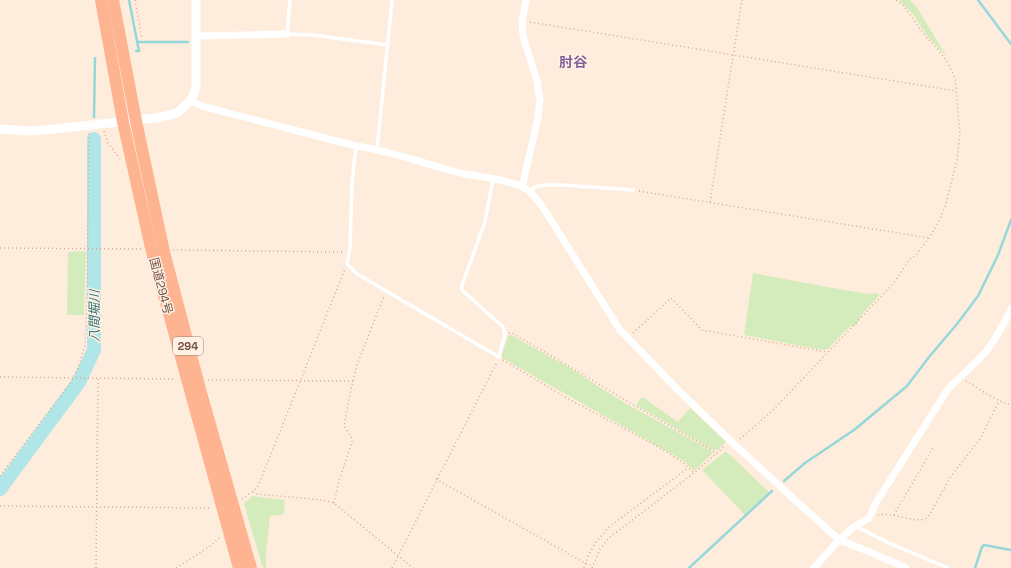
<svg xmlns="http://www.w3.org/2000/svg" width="1011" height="568" viewBox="0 0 1011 568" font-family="'Space Grotesk','Noto Sans JP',sans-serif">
  <rect width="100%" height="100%" fill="#feeddc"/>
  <g fill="#d4ecbb">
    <polygon points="899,0 910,0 916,6 947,57 928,37 913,14"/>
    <polygon points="86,251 84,315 67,315 68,252"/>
    <polygon points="753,273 833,288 870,294 876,293 879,295 863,313 856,325 849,327 828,349 823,350 744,335"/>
    <polygon points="509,335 511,335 570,368 623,402 712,451 713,453 695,470 693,470 682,460 504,359 501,356"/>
    <polygon points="641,398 644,398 678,422 690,408 726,442 718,450 711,449 636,405"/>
    <polygon points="725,452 728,453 770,493 745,515 702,470"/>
    <polygon points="252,496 285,500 284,513 281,515 270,516 266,554 266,568 264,568 262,565 244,504"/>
  </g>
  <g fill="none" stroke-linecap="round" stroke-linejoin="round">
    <g stroke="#96d8da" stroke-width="2.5">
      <polyline points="129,0 139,51 136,51"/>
      <polyline points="978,0 1011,44"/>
      <polyline points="137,42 188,42"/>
      <polyline points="94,117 95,58"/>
      <polyline points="784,481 805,463 854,430 907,386 929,357 957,324 978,296 998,255 1011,220"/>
      <polyline points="689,568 772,491"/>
      <polyline points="975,568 982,547 984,545 1011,550"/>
    </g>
    <polyline stroke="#b0e6e8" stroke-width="14" points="0,489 79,382 94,350 94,139"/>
    <g stroke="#d9a896" stroke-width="1.5" stroke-dasharray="1 3" stroke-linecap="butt">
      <polyline points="135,0 142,39"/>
      <polyline points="530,22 956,91"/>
      <polyline points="104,131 108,143 120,159"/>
      <polyline points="639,191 929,238"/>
      <polyline points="710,202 742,0"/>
      <polyline points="0,248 142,249"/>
      <polyline points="173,250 344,252"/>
      <polyline points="509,333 512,333 594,381 623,399 717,453"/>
      <polyline points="633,333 671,298 702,330 827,352"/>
      <polyline points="503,360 567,398 662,449 682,462 694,473"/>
      <polyline points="0,377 176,379"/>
      <polyline points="208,380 353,381"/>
      <path d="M966,381C980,389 995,401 1011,405"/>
      <polyline points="740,439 771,412 893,284 910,259 916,255 929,238 938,223 945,207 957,160 960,135 955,78 948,63 936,47 927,38 903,5 896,0"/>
      <polyline points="0,476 71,382 79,366 85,345 87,296 89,133"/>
      <polyline points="436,479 585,563 593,566"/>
      <polyline points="253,492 257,494 322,500 334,503 413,568"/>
      <polyline points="242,499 257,488 261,479 345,269"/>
      <polyline points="334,503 339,481 352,442 352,438 344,426 351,389 357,365 384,296"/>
      <polyline points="0,506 212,508"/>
      <path d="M878,515C891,512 916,523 925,519C927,518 928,516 930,514L951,476L980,439L999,401"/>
      <polyline points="894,515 934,446"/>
      <polyline points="96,568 98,378"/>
      <polyline points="176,568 209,547 220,537"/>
      <polyline points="392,568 497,362"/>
      <polyline points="584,568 589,554 596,542 609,527 688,468"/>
      <polyline points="592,568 600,549 610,537 694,473 725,446"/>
    </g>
    <g stroke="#fff" stroke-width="3.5">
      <polyline points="290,0 287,34 313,35 388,45"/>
      <polyline points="356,146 352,182 350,248 347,264 357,274 499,357 505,333 503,327 462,290 462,285 485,222 493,179"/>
      <polyline points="377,149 392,0"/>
      <polyline points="529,191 535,187 544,185 562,185 634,190"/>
      <polyline points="857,527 889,543 948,568"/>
    </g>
    <g stroke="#fff" stroke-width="7">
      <polyline points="196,36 287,34"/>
      <path d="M190,101L205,107L356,146C392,151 425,164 460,173C479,177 505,179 523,187C531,191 536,199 542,206L620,330L677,389L735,445L839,540L870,552L906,568"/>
      <polyline points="522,187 538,118 540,100 537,81 523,36 522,21 526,0"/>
      <path d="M814,568L839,540L854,527L869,518L877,501L948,389C959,377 971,368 982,356C994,343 1003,325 1011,309"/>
    </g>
    <polyline stroke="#fff" stroke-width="9" points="0,129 28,131 45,130 156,118 177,113 190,101 194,94 196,86 196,0"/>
    <g stroke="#feb490" stroke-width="12">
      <polyline points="101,0 123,122 151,248 239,568"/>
      <polyline points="113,0 136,121 164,252 201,393 251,568"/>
    </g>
  </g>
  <g text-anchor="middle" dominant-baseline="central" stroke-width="3" stroke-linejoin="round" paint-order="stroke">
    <rect fill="#fff1e4" stroke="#9e8074" stroke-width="1" x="173" y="337" width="30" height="18" rx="3"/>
    <g font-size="11" font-weight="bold" fill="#745044">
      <text x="188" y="346">294</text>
    </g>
    <g font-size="12" fill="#745044" stroke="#fff1e4">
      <text transform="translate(161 286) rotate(75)">国道294号</text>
    </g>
    <g font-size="13" font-style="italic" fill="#37787c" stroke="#fff1e4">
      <text transform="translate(94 316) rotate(-90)">八間堀川</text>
    </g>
    <g font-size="14" font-weight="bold" fill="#7f5f99" stroke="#fff1e4">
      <text x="573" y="62">肘谷</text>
    </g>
  </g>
</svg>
